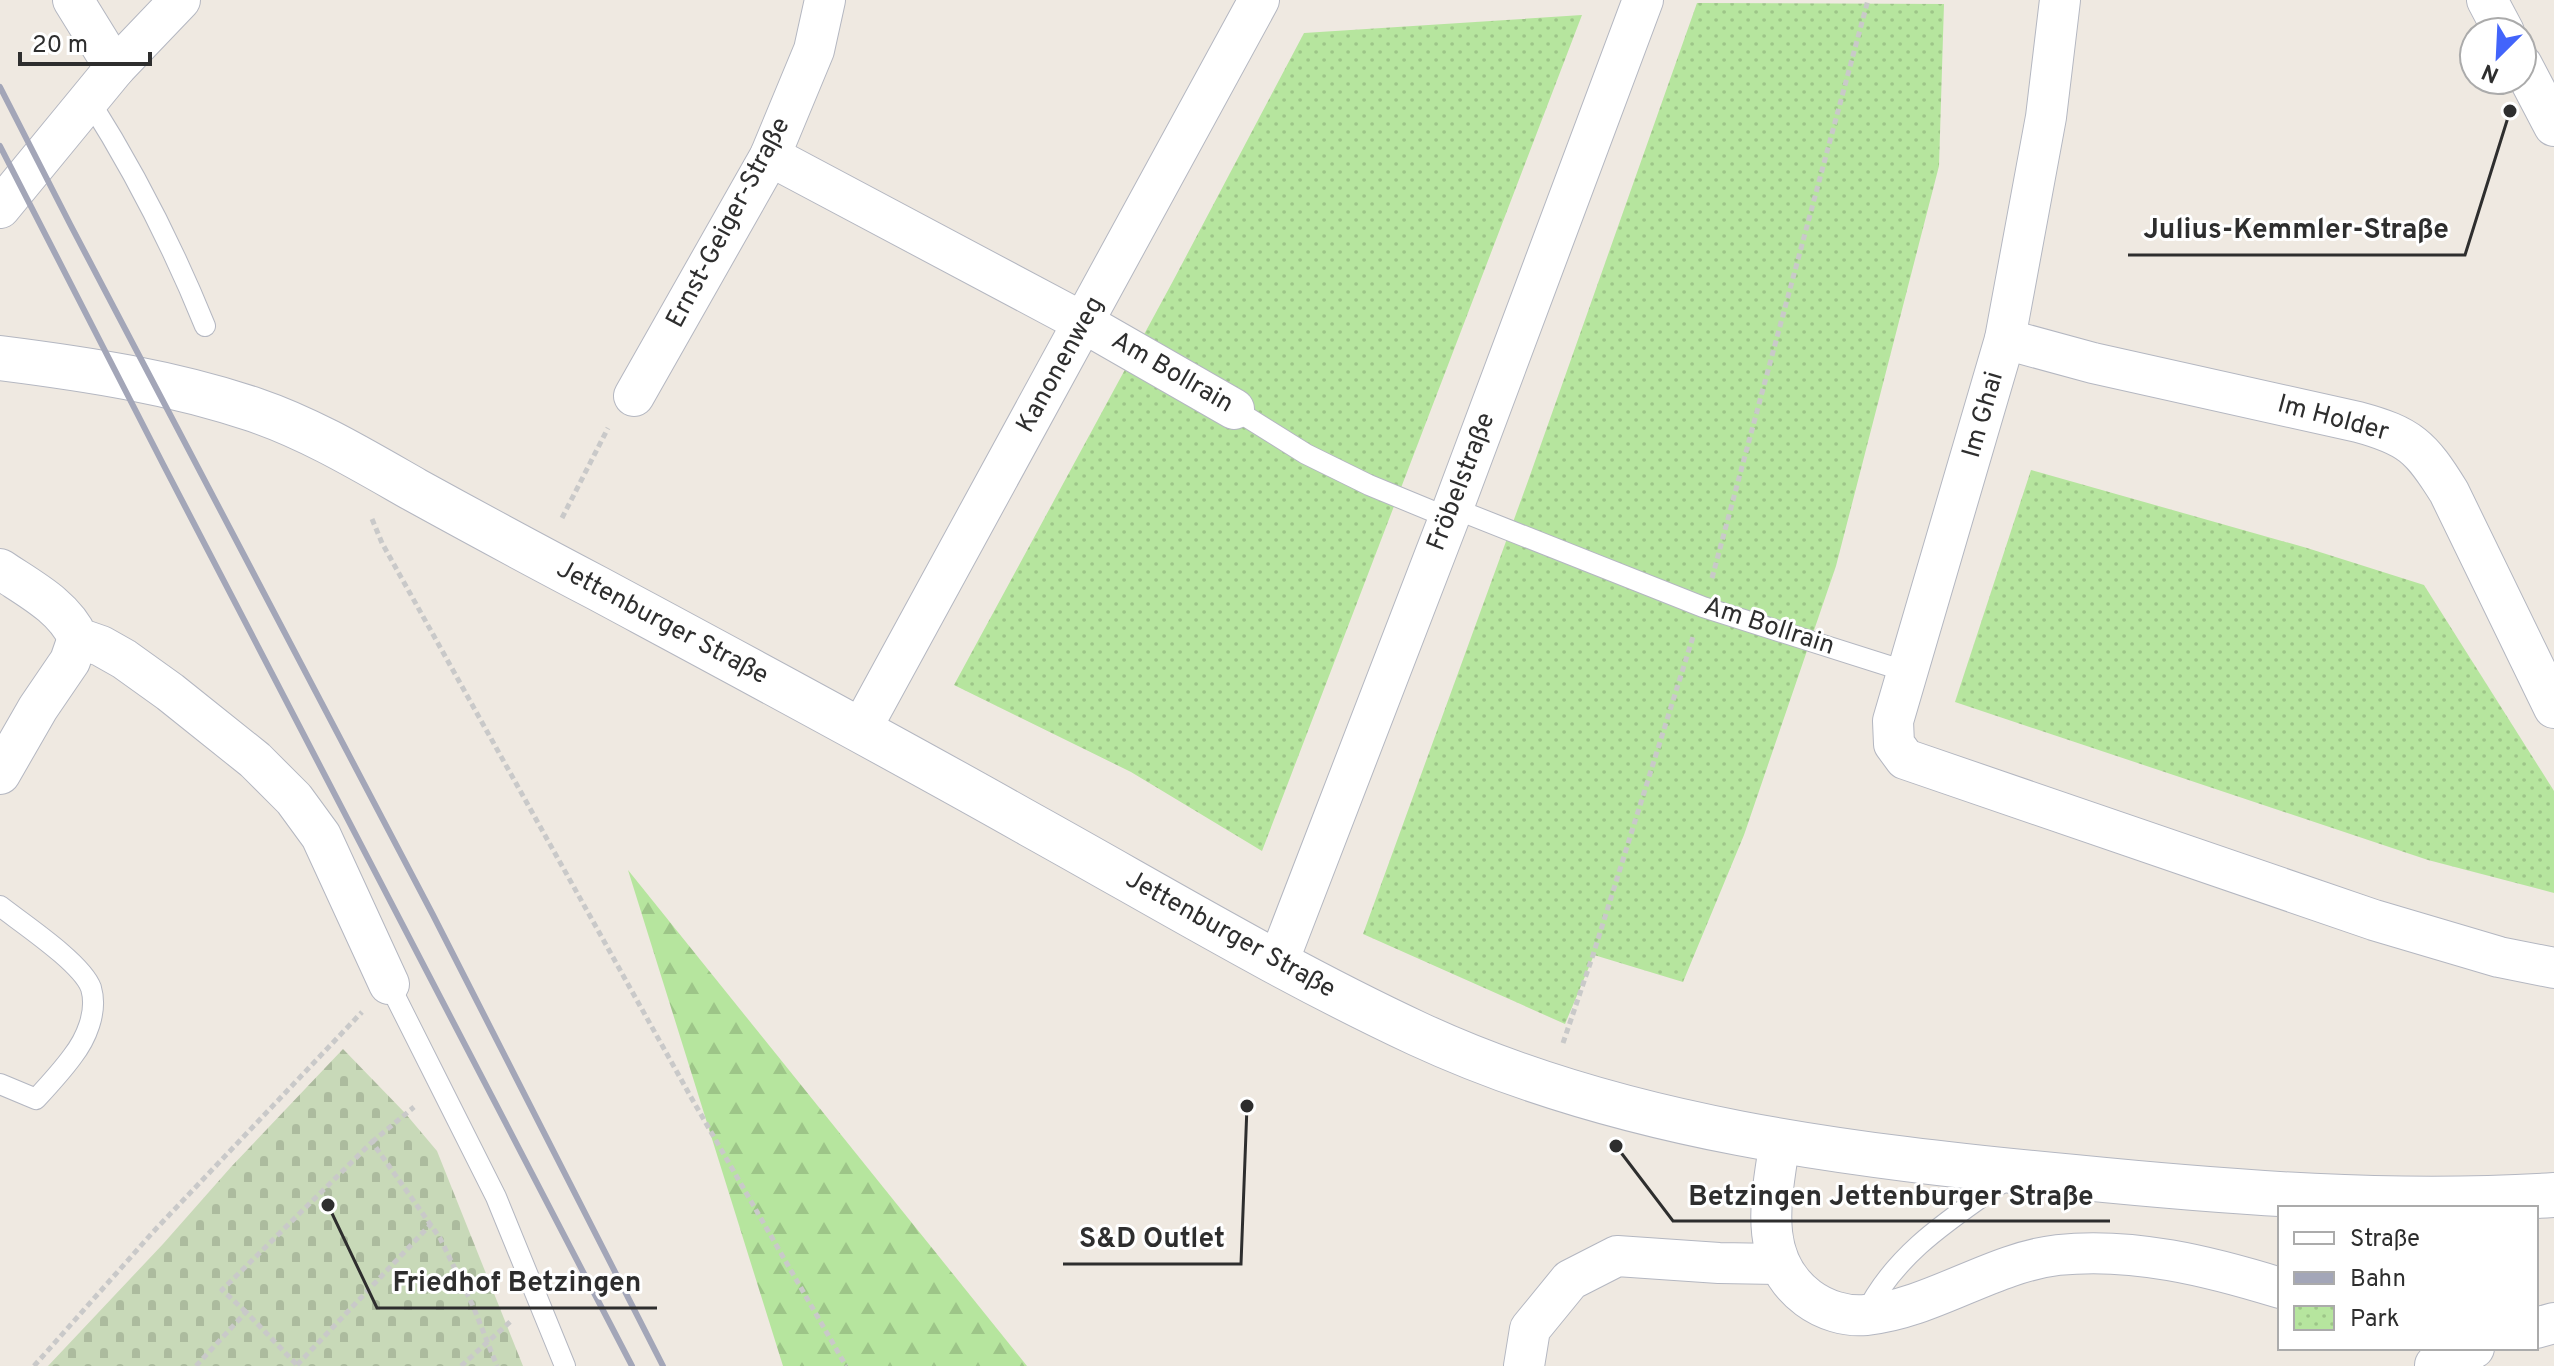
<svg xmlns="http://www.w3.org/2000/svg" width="2554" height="1366" viewBox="0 0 2554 1366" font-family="Overpass,sans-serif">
  <defs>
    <pattern id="forest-firs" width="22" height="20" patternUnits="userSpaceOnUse" patternTransform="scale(2)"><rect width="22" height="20" fill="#b6e59e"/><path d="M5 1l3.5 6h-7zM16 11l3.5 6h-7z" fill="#9dc588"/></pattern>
    <pattern id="cemetery-stones" width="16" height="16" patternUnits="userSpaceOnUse" patternTransform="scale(2)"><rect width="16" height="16" fill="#c8d9b8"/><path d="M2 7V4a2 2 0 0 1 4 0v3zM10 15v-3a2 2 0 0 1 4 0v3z" fill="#acbb9e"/></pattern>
    <pattern id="park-dots" width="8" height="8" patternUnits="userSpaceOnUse" patternTransform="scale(2)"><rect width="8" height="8" fill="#b6e59e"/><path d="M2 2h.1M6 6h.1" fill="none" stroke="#9dc588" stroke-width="1.8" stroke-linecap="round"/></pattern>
  </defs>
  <rect width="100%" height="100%" fill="#efe9e1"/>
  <polygon fill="url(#forest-firs)" points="628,870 1027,1366 783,1366"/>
  <polygon fill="url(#cemetery-stones)" points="343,1049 405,1113 437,1151 523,1366 48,1366 163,1244 231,1167"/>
  <g fill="url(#park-dots)">
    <polygon points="1697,3 1944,4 1939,166 1836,566 1744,835 1683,982 1594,955 1565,1024 1363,934 1528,481"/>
    <polygon points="1582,15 1262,851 1131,772 954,685 1173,281 1304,33"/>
    <polygon points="2031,470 2307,548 2424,585 2554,791 2554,893 2428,860 1955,702"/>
  </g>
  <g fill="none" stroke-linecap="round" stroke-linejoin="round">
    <g stroke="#b4b7c1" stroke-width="22">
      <g id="service">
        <path d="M89,100C134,171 173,247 205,326"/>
        <polyline points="1234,409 1306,454 1369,485 1449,518"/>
        <polyline points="1453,508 1703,607 1908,672"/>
        <path d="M0,906C23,924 82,963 91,988C98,1012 86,1039 72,1057C61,1072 48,1086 36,1099L0,1084"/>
        <polyline points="389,984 496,1197 565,1366"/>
        <path d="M1865,1315C1895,1252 1955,1216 2010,1177"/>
      </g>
    </g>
    <g stroke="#b4b7c1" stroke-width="42">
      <g id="minor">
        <polyline points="73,0 115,68"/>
        <polyline points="2060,0 2046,117 2005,339 1893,721 1894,744 1905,759 2374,920 2499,957 2554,968"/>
        <polyline points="2487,0 2504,32"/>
        <polyline points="2522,65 2554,126"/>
        <polyline points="770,156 1084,323 1234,409"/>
        <polyline points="0,208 115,68 180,0"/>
        <path d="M2005,339L2093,363L2358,422C2410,436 2421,447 2449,492L2554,708"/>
        <polyline points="634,396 770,156 814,50 825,0"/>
        <path d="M0,569C28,588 64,606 78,638L101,646L124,659L170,692L255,760L294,799L321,836L389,984"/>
        <polyline points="861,729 1259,0"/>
        <polyline points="0,774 38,708 70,661 78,638"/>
        <polyline points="1278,962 1453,508 1643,0"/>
        <path d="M1780,1140C1772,1196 1756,1259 1808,1298C1824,1310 1846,1317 1866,1315C1933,1308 1991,1263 2058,1255C2132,1247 2209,1266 2280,1288"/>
        <polyline points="2536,1328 2554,1323"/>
        <polyline points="2435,1365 2474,1348"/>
        <polyline points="1524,1366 1530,1329 1570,1280 1617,1256 1719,1263 1778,1264"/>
      </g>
    </g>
    <g stroke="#b4b7c1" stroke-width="46">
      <path id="tertiary" d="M0,358C87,369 172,382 255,410C311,429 364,461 415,490C475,523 536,556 597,588C742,666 888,744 1031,825C1159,896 1285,972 1418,1034C1623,1129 1852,1156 2074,1177C2234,1193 2393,1205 2554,1195"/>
    </g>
    <g stroke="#c9c9c9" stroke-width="5" stroke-dasharray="6 4" stroke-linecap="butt">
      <polyline points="562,518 608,428"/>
      <polyline points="372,519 382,543 692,1099 846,1366"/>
      <polyline points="1712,578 1868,0"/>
      <polyline points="1563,1043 1593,955 1693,637"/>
      <polyline points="372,1142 414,1107"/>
      <polyline points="246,1312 222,1290 372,1142 440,1238 473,1306 497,1366"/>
      <polyline points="297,1365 431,1224"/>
      <polyline points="34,1366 153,1232 362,1012"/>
      <polyline points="196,1366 246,1312 297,1365"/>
      <polyline points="461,1366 511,1321"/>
    </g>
    <use href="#service" stroke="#fff" stroke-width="20"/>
    <use href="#minor" stroke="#fff" stroke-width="40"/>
    <use href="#tertiary" stroke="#fff" stroke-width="44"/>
    <g stroke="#a3a6b8" stroke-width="6">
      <polyline points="0,87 70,224 433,915 663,1366"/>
      <polyline points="0,146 163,464 632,1366"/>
    </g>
  </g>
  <g text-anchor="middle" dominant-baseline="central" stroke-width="6" stroke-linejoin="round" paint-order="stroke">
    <g font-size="26" fill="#2e2e2e" stroke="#fff">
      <text transform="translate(729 223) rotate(-62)">Ernst-Geiger-Straße</text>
      <text transform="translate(1061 365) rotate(-61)">Kanonenweg</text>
      <text transform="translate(1172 373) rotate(30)">Am Bollrain</text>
      <text transform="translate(1984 415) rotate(-74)">Im Ghai</text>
      <text transform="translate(2333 419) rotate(15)">Im Holder</text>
      <text transform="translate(1462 482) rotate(-69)">Fröbelstraße</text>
      <text transform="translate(662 623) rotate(28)">Jettenburger Straße</text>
      <text transform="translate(1769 627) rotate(18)">Am Bollrain</text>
      <text transform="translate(1230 935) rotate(29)">Jettenburger Straße</text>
    </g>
  </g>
  <path fill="none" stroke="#2e2e2e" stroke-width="3" d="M2510 111L2465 255H2128M1616 1146L1673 1221H2110M1247 1106L1241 1264H1063M328 1205L377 1308H657"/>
  <g fill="#2e2e2e" stroke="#fff" stroke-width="3">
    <circle cx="2510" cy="111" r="8"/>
    <circle cx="1616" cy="1146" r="8"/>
    <circle cx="1247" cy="1106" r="8"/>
    <circle cx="328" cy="1205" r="8"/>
  </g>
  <g font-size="28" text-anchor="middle" font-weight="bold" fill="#2e2e2e" stroke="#fff" stroke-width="6" stroke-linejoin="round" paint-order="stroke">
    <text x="2296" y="238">Julius-Kemmler-Straße</text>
    <text x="1891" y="1205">Betzingen Jettenburger Straße</text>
    <text x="1152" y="1247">S&amp;D Outlet</text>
    <text x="517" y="1291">Friedhof Betzingen</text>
  </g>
  <rect x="2278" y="1206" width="260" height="144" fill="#ffffff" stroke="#ababab" stroke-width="2"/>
  <rect x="2294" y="1232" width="40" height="12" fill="#ffffff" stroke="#ababab" stroke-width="2"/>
  <text x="2350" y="1246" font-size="24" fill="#2e2e2e">Straße</text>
  <rect x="2294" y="1272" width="40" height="12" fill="#a3a6b8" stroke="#ababab" stroke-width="2"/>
  <text x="2350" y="1286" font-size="24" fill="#2e2e2e">Bahn</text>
  <rect x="2294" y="1306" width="40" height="24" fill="url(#park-dots)" stroke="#ababab" stroke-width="2"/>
  <text x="2350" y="1326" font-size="24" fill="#2e2e2e">Park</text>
  <g transform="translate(2498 56) rotate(204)"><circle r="38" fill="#ffffff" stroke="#ababab" stroke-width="2"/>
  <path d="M0-6L14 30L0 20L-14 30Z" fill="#4264fb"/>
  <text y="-12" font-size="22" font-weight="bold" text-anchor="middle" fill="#2e2e2e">N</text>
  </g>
  <path d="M20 52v12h130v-12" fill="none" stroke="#2e2e2e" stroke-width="4"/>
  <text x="32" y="52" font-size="24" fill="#2e2e2e" stroke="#ffffff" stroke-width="6" paint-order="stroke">20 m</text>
</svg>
